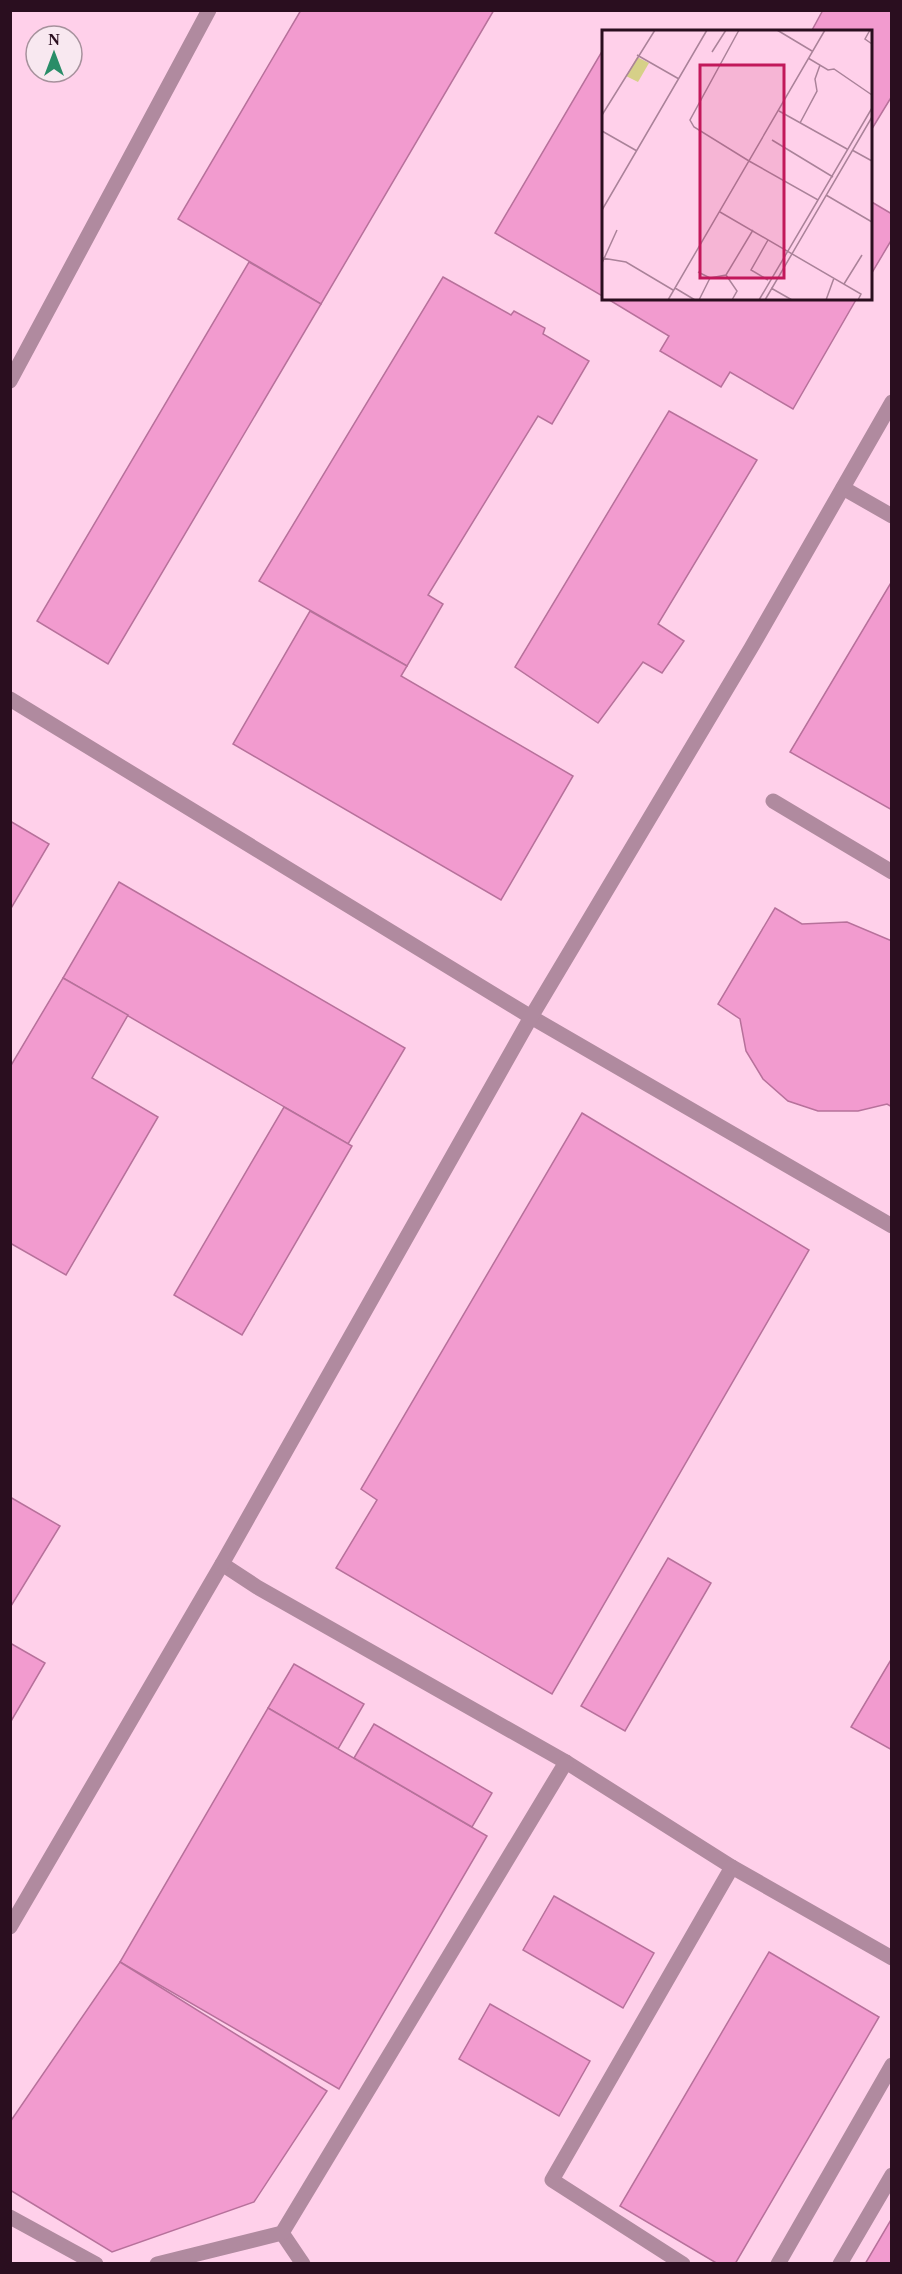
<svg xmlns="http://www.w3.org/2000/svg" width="902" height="2274" viewBox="0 0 902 2274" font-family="Georgia,serif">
  <rect width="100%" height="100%" fill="#ffd0ea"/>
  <g fill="#f29bcf" stroke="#b7719b" stroke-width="1.5">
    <polygon points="301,10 494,10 321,304 178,219"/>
    <polygon points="823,10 892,10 892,96 870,132 870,32 811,32"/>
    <polygon points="604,48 604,297 495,233"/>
    <polygon points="870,201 892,214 892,239 870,276"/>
    <polygon points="249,262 321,304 108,664 37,621"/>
    <polygon points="443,277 511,315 514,311 545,328 543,334 589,361 552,424 538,416 428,595 443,604 407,666 259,581"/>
    <polygon points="606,298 857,298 793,409 730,372 721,387 660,351 669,336"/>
    <polygon points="669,411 757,460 658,624 684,641 662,673 643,662 598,723 515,667"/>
    <polygon points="892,581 892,810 790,752"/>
    <polygon points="310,611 407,666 401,676 573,776 501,900 233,744"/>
    <polygon points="10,821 49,844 10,910"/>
    <polygon points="119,882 405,1048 348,1144 63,978"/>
    <polygon points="775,908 802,924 847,922 892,941 892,1107 887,1104 858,1111 818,1111 788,1101 763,1079 746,1051 740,1019 718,1004"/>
    <polygon points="63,978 128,1015 92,1078 158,1117 66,1275 10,1243 10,1067"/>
    <polygon points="284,1107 352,1146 242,1335 174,1295"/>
    <polygon points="582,1113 809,1250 552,1694 336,1568 377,1500 361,1489"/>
    <polygon points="10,1497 60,1526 11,1606 10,1606"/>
    <polygon points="668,1558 711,1583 625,1731 581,1706"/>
    <polygon points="10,1643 45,1663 10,1723"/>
    <polygon points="892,1658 892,1750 851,1727"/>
    <polygon points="294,1664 364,1704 338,1749 268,1708"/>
    <polygon points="268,1708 487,1836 339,2089 120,1962"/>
    <polygon points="374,1724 492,1793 472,1827 354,1758"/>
    <polygon points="554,1896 654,1953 623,2008 523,1950"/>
    <polygon points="769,1952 879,2017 735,2264 718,2264 620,2206"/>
    <polygon points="120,1962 327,2091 254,2202 112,2252 10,2190 10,2122"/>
    <polygon points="490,2004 590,2061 559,2116 459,2059"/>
    <polygon points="892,2218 892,2264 865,2264"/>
  </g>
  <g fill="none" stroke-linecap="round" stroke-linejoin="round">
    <g stroke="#b08a9f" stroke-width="15">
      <polyline points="10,381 209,10"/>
      <polyline points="843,488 892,516"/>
      <polyline points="10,699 531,1017 892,1226"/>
      <polyline points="773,801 892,872"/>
      <polyline points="222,1564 257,1587 566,1762 732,1867 892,1958"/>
      <polyline points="10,1927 222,1564 531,1017 751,648 892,402"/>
      <polyline points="10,2217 96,2264"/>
      <polyline points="282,2233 303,2264"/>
      <polyline points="157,2264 282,2233 566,1762"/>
      <polyline points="683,2264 552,2180 732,1867"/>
      <polyline points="778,2264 892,2065"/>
      <polyline points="840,2264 892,2175"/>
    </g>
  </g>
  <g transform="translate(602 30)">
    <rect width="270" height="270" fill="#ffd0ea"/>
    <path d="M35,27L47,33L36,52L24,46Z" fill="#d6d088"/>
    <path fill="none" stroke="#aa8299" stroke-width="1.5" d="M137,0L88,90L92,97L147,131L216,170L270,78M175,0L210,21M268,0L263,9L270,14M110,22L124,0M35,25L77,49M206,28L226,40L232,39L270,65M177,81L245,119M0,85L53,0M198,93L215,61L213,49L218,35M0,101L35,121M170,110L231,147M250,120L270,131M224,165L270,192M0,180L105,0M118,182L259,264L256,270M166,210L149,240L166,250M0,228L24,232L71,260M0,233L15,200M96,242L108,248L124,245L151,200M124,245L135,261L130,270M242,254L260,225M73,258L93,270M169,258L190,270M66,270L223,0M97,270L108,248M157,270L216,170M163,270L270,87M224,270L232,248"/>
    <path fill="#c2185b" fill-opacity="0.15" stroke="#c2185b" stroke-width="3" d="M98,35H182V248H98Z"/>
    <rect width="270" height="270" fill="none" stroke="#2a0e1f" stroke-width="3"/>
  </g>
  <rect width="902" height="2274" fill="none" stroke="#2a0e1f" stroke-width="24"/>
  <g transform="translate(54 54)"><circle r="28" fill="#f8e8f0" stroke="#a6919c" stroke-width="1.5"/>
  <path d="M0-4.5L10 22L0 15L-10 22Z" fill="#298d68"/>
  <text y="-9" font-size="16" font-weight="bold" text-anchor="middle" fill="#2a0e1f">N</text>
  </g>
</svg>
